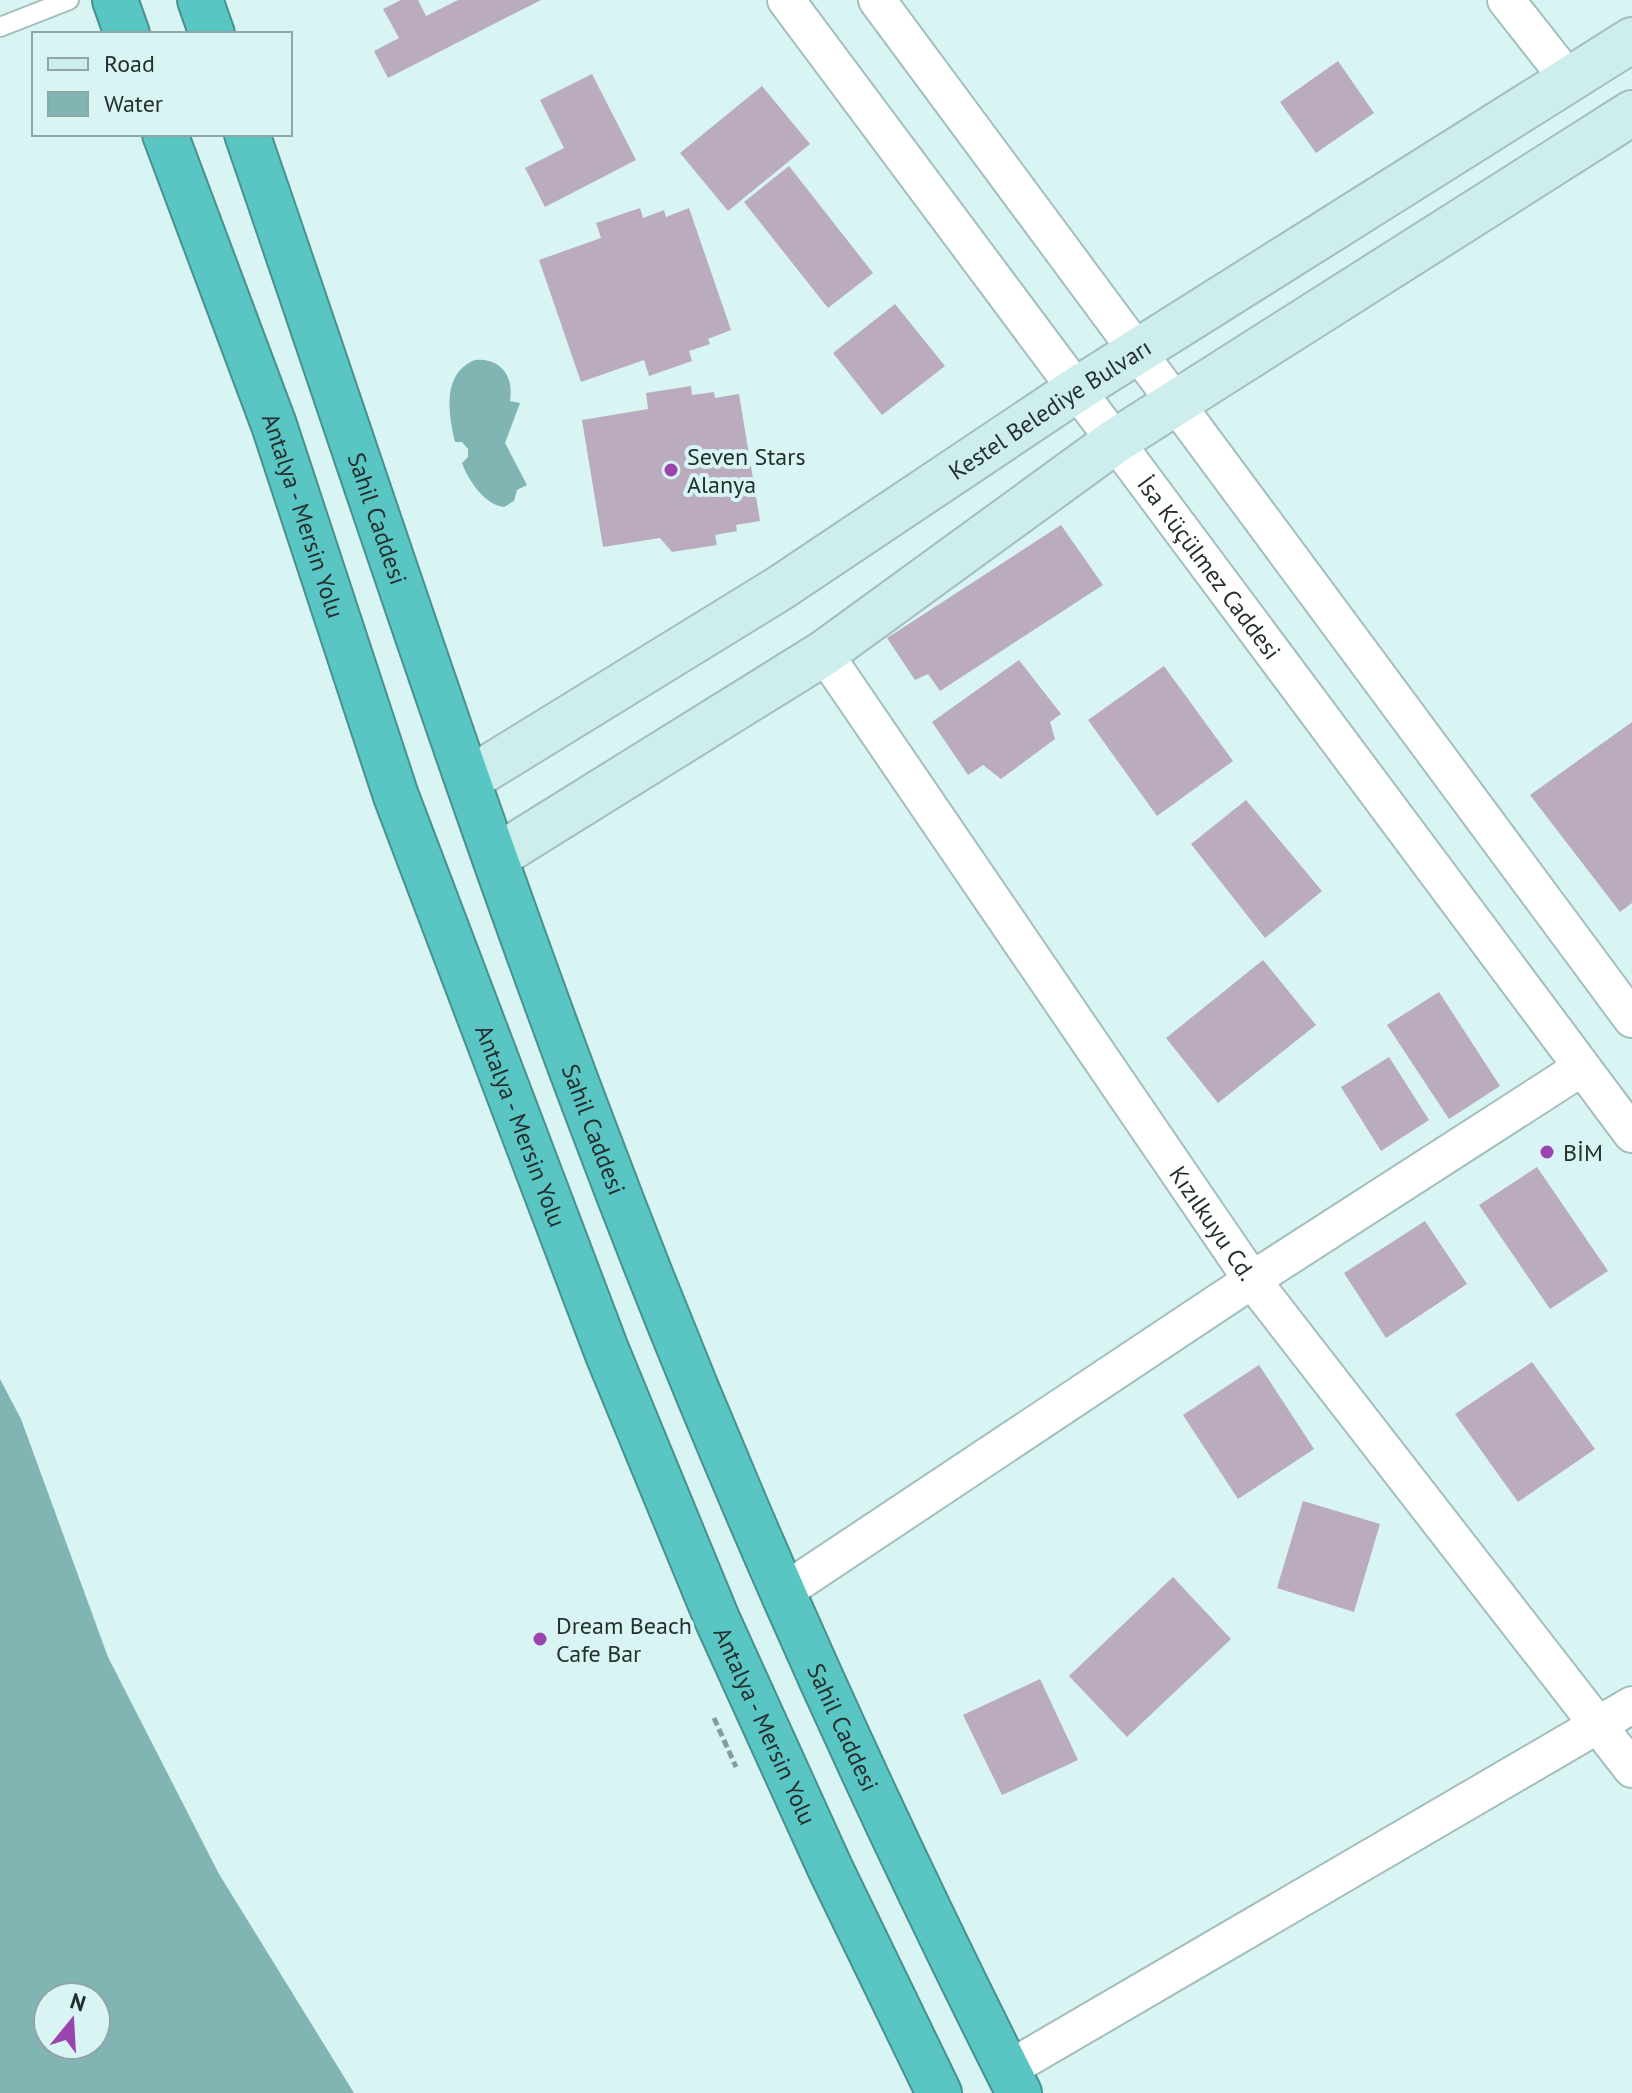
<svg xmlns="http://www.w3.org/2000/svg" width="1632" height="2093" viewBox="0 0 1632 2093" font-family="'PT Sans',sans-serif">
  <rect width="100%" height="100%" fill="#d8f4f3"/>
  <g fill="#80b5b3" fill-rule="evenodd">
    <path d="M475,360C501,358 514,376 510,401L520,403L505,443L527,485L517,490L514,501L504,507C485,505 468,480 462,463L468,457V449L462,442H455C448,413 442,373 475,360Z"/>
    <path d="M0,1379L21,1419L108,1657L219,1874L354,2093H0ZM48,1997H96V2045H48Z"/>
  </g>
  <g fill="#baacbe">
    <polygon points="401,0 418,0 426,16 458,0 541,0 388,78 374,51 399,38 383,9"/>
    <polygon points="1338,61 1374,113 1316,153 1280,102"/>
    <polygon points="592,74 636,160 545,207 525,168 564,148 540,100"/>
    <polygon points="762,86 810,144 728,211 680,153"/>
    <polygon points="789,166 873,273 828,308 744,202"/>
    <polygon points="640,208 643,218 664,210 666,217 689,208 731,330 708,339 710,344 689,351 692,361 649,376 644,360 581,382 539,260 601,238 596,223"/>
    <polygon points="895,304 945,366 882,415 833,353"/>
    <polygon points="691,386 692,395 714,392 715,398 739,394 760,521 736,525 737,531 715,535 717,545 672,552 660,538 603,547 582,420 648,409 646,393"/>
    <polygon points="1061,525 1103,585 940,691 928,674 915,680 887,638"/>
    <polygon points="1019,660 1061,714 1050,722 1055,739 1001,779 983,765 968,775 932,722"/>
    <polygon points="1164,666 1233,761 1157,816 1088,720"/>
    <polygon points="1632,722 1632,903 1620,912 1530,795"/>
    <polygon points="1246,800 1322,891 1265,938 1191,844"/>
    <polygon points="1263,960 1316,1025 1218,1103 1166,1038"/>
    <polygon points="1439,992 1500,1086 1449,1119 1387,1025"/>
    <polygon points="1389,1057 1429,1120 1381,1151 1341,1087"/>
    <polygon points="1537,1167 1608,1271 1550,1309 1479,1205"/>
    <polygon points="1425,1221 1467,1284 1386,1338 1344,1273"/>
    <polygon points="1532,1362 1595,1449 1518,1502 1455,1414"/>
    <polygon points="1259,1365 1314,1449 1238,1499 1183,1415"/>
    <polygon points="1303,1501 1380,1524 1354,1612 1277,1588"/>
    <polygon points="1173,1577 1231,1639 1127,1737 1069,1676"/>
    <polygon points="1040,1679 1078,1760 1002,1795 963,1715"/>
  </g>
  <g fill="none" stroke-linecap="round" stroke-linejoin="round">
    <g stroke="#a3bebd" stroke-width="22">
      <polyline id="lane" points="0,27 69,0"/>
    </g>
    <g stroke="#a3bebd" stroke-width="40">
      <g id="street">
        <path id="s1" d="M786,0L1632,1134"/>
        <polyline points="877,0 1632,1019"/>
        <polyline points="1506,0 1569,80"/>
        <path id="s2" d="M824,653L1252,1280L1632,1769"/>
        <polyline points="782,1593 1252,1280 1581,1068"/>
        <polyline points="1007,2070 1632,1705"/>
      </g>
    </g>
    <g stroke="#a3bebd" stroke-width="48">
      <g id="secondary">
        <path id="s3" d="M468,780L780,588L1076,390L1632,40"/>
        <polyline points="496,857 824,653 1114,442 1632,113"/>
      </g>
    </g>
    <g stroke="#47918f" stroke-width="48">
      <g id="highway">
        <polyline points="115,0 127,34"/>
        <polyline points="200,0 212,34"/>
        <path id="s4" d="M165,134L274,425L396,796L607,1352L717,1619L830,1868L939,2093"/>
        <path id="s5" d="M247,134C361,464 468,797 592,1124C716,1454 860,1778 1019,2093"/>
      </g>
    </g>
    <polyline stroke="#889c9b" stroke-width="5" stroke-dasharray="8 4" stroke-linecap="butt" points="714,1718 736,1767"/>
    <use href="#lane" stroke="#fff" stroke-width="18"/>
    <use href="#street" stroke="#fff" stroke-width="36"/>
    <use href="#secondary" stroke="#cdeeed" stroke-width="44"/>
    <use href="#highway" stroke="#59c6c3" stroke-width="44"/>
  </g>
  <g fill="#9b43af" stroke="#d8f4f3" stroke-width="3">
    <circle cx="671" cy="470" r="8"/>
    <circle cx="1547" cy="1152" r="8"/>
    <circle cx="540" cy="1639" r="8"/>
  </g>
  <g text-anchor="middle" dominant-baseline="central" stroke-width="8" stroke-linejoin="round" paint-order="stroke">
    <g font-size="24" fill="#252f2f" stroke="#d8f4f3">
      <text stroke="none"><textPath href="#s3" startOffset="690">Kestel Belediye Bulvarı</textPath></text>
      <text stroke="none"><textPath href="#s4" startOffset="406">Antalya - Mersin Yolu</textPath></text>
      <text stroke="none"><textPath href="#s5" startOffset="406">Sahil Caddesi</textPath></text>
      <text stroke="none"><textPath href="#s1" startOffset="708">İsa Küçülmez Caddesi</textPath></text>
      <text stroke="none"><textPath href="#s4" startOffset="1054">Antalya - Mersin Yolu</textPath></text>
      <text stroke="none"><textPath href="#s5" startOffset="1054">Sahil Caddesi</textPath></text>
      <text stroke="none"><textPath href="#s2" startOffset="690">Kızılkuyu Cd.</textPath></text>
      <text stroke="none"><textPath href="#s4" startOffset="1702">Antalya - Mersin Yolu</textPath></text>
      <text stroke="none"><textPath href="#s5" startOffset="1702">Sahil Caddesi</textPath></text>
    </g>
    <g font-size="24" fill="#252f2f" stroke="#d8f4f3" text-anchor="start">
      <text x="687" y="456">Seven Stars<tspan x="687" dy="28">Alanya</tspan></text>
      <text x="1563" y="1152">BİM</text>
      <text x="556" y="1625">Dream Beach<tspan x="556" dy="28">Cafe Bar</tspan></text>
    </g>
  </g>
  <rect x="32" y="32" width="260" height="104" fill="#d8f4f3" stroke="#90a5a5" stroke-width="2"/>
  <rect x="48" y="58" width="40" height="12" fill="#cdeeed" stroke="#90a5a5" stroke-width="2"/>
  <text x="104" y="72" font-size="24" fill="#252f2f">Road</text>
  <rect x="48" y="92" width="40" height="24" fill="#80b5b3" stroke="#90a5a5" stroke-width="2"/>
  <text x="104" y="112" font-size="24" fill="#252f2f">Water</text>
  <g transform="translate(72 2021) rotate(18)"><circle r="38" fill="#d8f4f3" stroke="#90a5a5" stroke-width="2"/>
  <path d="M0-6L14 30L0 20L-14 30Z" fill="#9b43af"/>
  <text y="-12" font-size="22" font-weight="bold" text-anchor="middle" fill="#252f2f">N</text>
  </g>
</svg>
